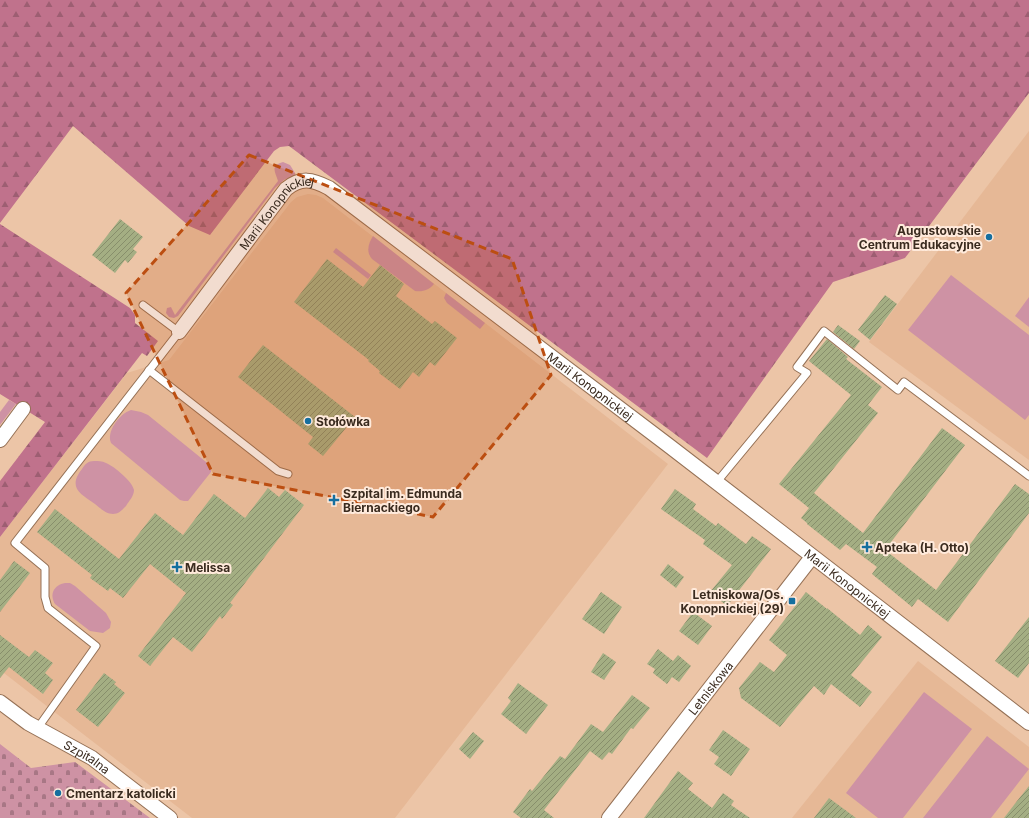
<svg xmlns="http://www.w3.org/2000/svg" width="1029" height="818" viewBox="0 0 1029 818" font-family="Inter,sans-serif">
  <defs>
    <pattern id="forest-firs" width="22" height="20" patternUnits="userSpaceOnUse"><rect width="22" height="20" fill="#c0728c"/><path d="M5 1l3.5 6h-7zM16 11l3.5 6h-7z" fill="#9d5e72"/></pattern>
    <pattern id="cemetery-stones" width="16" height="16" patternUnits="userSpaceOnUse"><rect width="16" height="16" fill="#ce92a4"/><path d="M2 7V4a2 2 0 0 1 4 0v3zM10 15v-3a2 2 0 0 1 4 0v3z" fill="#a87785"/></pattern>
    <pattern id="building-hatch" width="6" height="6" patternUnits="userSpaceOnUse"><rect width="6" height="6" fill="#a4ae83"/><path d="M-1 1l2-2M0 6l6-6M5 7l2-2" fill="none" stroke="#878e6b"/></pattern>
  </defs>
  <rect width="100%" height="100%" fill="#ecc5a7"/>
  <g fill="#e6b896">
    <polygon points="1029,131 1029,460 869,342"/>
    <polygon points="308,194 316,195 323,198 668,464 395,818 192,818 0,670 0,537 127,373 169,360 291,202 297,197"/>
    <polygon points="918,661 1029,747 1029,818 792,818"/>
  </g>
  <g fill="#ce92a4">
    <path d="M283,162L290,165L295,173V175L284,180L275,188L178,316L174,318L169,317L166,313L167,308L171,307L175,315L278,181C275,171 270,166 283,162Z"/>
    <path d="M373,236L434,284C429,290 423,292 415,291L372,259C366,252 368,244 373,236Z"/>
    <polygon points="336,248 371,275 368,279 333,252"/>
    <polygon points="951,275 1029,335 1029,415 1025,420 908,330"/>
    <polygon points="446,293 485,323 480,329 447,303 444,298"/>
    <polygon points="1029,297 1029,327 1015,316"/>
    <polygon points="9,400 16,404 0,425 0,412"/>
    <path d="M131,410L141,412L148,415L211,466V472L188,501H184L180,500L111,443C106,432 119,414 131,410Z"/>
    <path d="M94,461C98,461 102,461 106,463C114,466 133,482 134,490C134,496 129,501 126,506C122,510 119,514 113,514C106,514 100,508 95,504C79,493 68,487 82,469C85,464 88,461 94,461Z"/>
    <path d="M65,583H70L75,586L106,613L111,622L110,628L103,633L90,631L55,604C49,594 54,585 65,583Z"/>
    <polygon points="924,692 972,729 903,818 878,818 846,793"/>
    <polygon points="987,736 1029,769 991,818 923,818"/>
  </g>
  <g fill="url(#forest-firs)">
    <polygon points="0,0 1029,0 1029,93 905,258 833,282 707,458 289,146 280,147 274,151 210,235 189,226 73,126 0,223"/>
    <polygon points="0,224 130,308 135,315 135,323 158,341 147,356 142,353 0,537 0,481 45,422 0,394"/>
  </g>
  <polygon fill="url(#cemetery-stones)" points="0,744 31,768 75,762 150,818 0,818"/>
  <g fill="url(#building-hatch)">
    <polygon points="120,219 143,237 133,249 137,252 128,263 125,260 115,273 92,255"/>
    <polygon points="327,259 363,287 380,265 404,284 396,296 432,324 435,321 457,338 435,366 430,362 419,377 413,372 400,389 379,373 380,371 368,361 369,360 294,302"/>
    <polygon points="885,295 897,304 870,340 858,330"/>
    <polygon points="838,325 860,341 854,349 833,332"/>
    <polygon points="827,339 848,357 846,359 882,387 868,405 878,413 814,493 863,533 942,428 965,445 885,550 936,590 1015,484 1029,494 1029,513 948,622 918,599 912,607 872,574 877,567 846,544 840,550 807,524 807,523 801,518 809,508 779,484 851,395 809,361"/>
    <polygon points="263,345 355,417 323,456 308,444 313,437 238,377"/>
    <polygon points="268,488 279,497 285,490 304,505 230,603 233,605 222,619 220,616 192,652 173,637 150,666 138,656 186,593 150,564 123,598 110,588 108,591 90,578 92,575 37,532 55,509 119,559 155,513 183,535 214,494 245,518"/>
    <polygon points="675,489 696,504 693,509 716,526 718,523 746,544 752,536 771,549 727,606 710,592 732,565 703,544 705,540 661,509"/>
    <polygon points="14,561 30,573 0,612 0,580"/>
    <polygon points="668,564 684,577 676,588 660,575"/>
    <polygon points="601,592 622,607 604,634 582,619"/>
    <polygon points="806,592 827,609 827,608 860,635 868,625 882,637 851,675 872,692 860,707 831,684 824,695 814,686 780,727 741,698 739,688 760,662 774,672 787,655 769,640"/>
    <polygon points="693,612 712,626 698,645 679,631"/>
    <polygon points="1029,617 1029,663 1018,678 995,661"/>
    <polygon points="0,635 29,657 35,650 53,663 45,673 53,680 43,694 9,667 0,678"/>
    <polygon points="658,649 673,661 678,655 691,666 679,682 672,677 667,684 653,673 655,669 647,664"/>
    <polygon points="603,653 616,662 604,680 591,672"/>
    <polygon points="104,673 116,682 114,684 125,693 98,727 76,710"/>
    <polygon points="518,683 548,705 526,734 501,714 511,701 508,698"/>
    <polygon points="632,695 650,708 633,729 631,728 612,754 609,752 602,760 590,751 544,810 554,818 521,818 513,812 530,789 532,791 560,756 565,759 591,724 603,732"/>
    <polygon points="723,730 750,749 731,776 714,764 719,757 709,750"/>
    <polygon points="473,732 484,741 470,759 459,749"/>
    <polygon points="678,771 693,783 688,789 712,808 723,793 734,801 731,805 750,818 644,818"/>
    <polygon points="1029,786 1029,818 1004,818 1017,801"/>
    <polygon points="829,798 856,818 814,818"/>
  </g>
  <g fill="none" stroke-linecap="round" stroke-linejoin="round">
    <g stroke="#957156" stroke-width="9">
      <g id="service">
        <polyline points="149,370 278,471 288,474"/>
        <polyline points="716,483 807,373 797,367 824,331 898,390 904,382 1029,476"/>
        <polyline points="37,729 96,646 48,608 45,597 45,568 15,543 179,332 143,305"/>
      </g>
    </g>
    <g stroke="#957156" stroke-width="16">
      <g id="minor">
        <path id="s1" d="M179,332L286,189C301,177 312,179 329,188L668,445L1029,723"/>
        <polyline points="0,440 23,409"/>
        <path id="s2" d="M0,702L28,723L92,758L170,818"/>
        <path id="s3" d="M609,818L812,557"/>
      </g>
    </g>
    <use href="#service" stroke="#fff" stroke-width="7"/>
    <use href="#minor" stroke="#fff" stroke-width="14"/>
  </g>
  <path fill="#bc4e11" fill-opacity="0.2" stroke="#bc4e11" stroke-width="3" stroke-dasharray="8 5" stroke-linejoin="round" d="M249,155L512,259L551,375L433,517L213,474L126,293Z"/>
  <g fill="#166f9f" stroke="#ffeadb" stroke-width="1.5">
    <circle cx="989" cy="237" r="4"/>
    <circle cx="308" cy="421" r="4"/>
    <path d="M332 494h4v4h4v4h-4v4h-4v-4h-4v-4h4z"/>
    <path d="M865 541h4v4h4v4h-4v4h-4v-4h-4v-4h4z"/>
    <path d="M175 561h4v4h4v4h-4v4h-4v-4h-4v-4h4z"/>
    <rect x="788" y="597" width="8" height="8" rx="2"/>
    <circle cx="58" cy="793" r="4"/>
  </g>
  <g text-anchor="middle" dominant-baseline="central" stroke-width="4" stroke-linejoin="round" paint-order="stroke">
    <g font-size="12" fill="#3a2b1f" stroke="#ffeadb">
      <text stroke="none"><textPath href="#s1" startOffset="157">Marii Konopnickiej</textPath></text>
      <text stroke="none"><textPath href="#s1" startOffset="553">Marii Konopnickiej</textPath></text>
      <text stroke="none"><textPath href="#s1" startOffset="877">Marii Konopnickiej</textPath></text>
      <text stroke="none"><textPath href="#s3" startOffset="165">Letniskowa</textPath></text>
      <text stroke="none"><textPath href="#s2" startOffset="103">Szpitalna</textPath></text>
    </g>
    <g font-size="12" font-weight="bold" fill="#3a2b1f" stroke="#ffeadb" text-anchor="start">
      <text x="981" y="230" text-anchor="end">Augustowskie<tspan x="981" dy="14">Centrum Edukacyjne</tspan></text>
      <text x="316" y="421">Stołówka</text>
      <text x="343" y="493">Szpital im. Edmunda<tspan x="343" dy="14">Biernackiego</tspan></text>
      <text x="875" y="547">Apteka (H. Otto)</text>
      <text x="185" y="567">Melissa</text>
      <text x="784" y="594" text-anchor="end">Letniskowa/Os.<tspan x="784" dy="14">Konopnickiej (29)</tspan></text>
      <text x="66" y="793">Cmentarz katolicki</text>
    </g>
  </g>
</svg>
